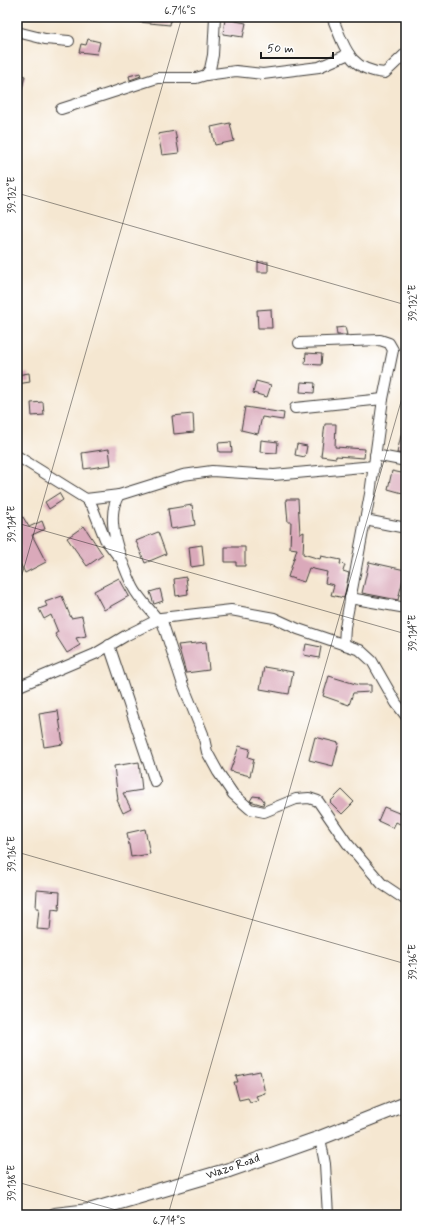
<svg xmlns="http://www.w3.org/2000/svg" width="423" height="1232" viewBox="0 0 423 1232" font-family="Mynerve,sans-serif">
  <rect width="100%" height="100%" fill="#fff"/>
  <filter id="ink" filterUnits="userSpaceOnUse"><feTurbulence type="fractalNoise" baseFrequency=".025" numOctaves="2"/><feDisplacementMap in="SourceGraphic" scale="8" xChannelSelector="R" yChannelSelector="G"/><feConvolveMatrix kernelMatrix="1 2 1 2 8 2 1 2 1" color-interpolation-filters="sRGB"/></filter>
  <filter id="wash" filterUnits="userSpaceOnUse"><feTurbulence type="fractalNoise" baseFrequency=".012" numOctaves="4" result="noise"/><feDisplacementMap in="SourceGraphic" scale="16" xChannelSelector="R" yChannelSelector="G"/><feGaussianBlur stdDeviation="0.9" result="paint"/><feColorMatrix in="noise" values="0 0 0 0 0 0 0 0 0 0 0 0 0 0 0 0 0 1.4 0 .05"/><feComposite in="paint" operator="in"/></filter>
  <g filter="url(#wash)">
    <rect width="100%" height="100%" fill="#f5e7d1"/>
    <g id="blocks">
      <g fill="#daa9ba">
        <polygon points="140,17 171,17 170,25 139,22"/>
        <polygon points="225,19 246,23 243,37 223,34"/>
        <polygon points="88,39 100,42 97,54 79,52 81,44 86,45"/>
        <polygon points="140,73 141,76 130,80 129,76"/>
        <polygon points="17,74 25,76 20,97 17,97"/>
        <polygon points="230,123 234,141 215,145 211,127"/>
        <polygon points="175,131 179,153 162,155 158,134"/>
        <rect x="258" y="262" width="10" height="10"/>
        <polygon points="271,309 272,328 258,328 257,310"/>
        <polygon points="345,327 347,335 337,335 336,328"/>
        <polygon points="306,353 322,354 321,365 305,364"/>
        <polygon points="29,373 30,382 17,384 17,375"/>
        <polygon points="256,381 271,385 267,397 253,393"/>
        <polygon points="301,382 315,383 314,393 300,392"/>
        <polygon points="43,402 44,415 32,416 31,403"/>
        <polygon points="245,407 284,413 283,420 262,417 258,434 241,430"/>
        <polygon points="193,414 194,432 174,434 172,416"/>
        <polygon points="325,424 336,424 335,447 365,449 364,458 336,456 336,458 321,456"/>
        <polygon points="403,427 406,427 406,454 397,453"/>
        <polygon points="261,440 278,442 277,453 260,452"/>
        <polygon points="231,442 232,452 219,452 218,443"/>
        <polygon points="297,444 307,446 305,457 295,455"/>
        <polygon points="109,449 111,465 84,469 82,453"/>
        <polygon points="392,471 406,474 406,494 388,489"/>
        <polygon points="59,493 63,500 49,509 45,502"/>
        <polygon points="286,499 298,499 300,534 304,532 303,554 320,559 321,556 341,560 340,564 345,565 343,571 349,573 344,598 331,595 334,585 325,583 327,572 309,568 304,582 288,577 297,549 290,548 291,522 288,522"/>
        <polygon points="192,505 195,525 171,529 168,509"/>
        <polygon points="23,517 29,527 42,521 45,529 32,535 46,562 25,573 17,557 17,547 20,546 17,540 17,520"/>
        <polygon points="84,526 103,555 87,566 67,538"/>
        <polygon points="158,532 166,554 145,563 136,541"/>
        <polygon points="202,545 204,565 191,567 189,547"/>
        <polygon points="225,547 245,547 245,566 236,566 236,562 225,562"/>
        <polygon points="369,562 405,570 398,600 362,593"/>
        <polygon points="186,577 188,594 176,596 174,579"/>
        <polygon points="119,578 129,596 104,610 94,591"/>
        <polygon points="160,589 163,601 154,604 150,592"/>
        <polygon points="62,596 71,618 82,616 86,636 76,638 80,645 67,653 55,634 58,632 51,615 44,619 39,609 47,606 45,602"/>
        <polygon points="206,642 209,670 186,673 178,645"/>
        <polygon points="306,644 321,647 319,658 304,655"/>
        <polygon points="264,667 293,672 289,694 260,689"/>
        <polygon points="329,676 359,685 371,685 371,692 353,693 349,705 323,696"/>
        <polygon points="58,711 63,744 44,747 39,714"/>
        <polygon points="315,737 339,743 333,766 309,760"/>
        <polygon points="239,746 250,749 248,757 254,759 250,776 230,771"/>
        <polygon points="139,762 142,790 123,793 131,809 123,813 117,800 118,800 114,766"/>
        <polygon points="342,790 354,802 342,814 330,802"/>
        <polygon points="253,796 261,797 264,801 263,805 250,801"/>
        <polygon points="384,807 406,816 406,827 396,822 393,828 378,821"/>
        <polygon points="145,829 150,854 131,857 127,833"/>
        <polygon points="37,890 60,892 59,910 52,909 50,930 37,929 39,908 36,908"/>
        <polygon points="260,1071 265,1093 256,1096 258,1100 250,1102 248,1098 239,1100 234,1082 238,1082 236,1076"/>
      </g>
    </g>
  </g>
  <g filter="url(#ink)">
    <use href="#blocks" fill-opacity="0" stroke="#3d3a37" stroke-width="1"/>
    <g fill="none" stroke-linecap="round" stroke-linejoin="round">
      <g stroke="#3d3a37" stroke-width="12">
        <g id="street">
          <path d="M332,17C345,47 348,70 385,73L406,53"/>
          <polyline points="17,32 45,39 69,41"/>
          <polyline points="206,75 236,71 263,74 319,67 349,54"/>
          <polyline points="61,109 157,78 196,78 206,75 210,69 213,55 215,17"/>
          <polyline points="299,343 380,340 389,343 393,350 383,399 370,494 345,627 344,645"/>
          <polyline points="295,408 383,399"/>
          <polyline points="375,455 406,461"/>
          <polyline points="17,456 86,499 92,506 105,539 118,556"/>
          <polyline points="86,499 119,495"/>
          <polyline points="365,520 406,528"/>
          <polyline points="350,598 406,608"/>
          <polyline points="161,618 183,685 203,734 207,752 218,772 233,794 250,809 264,812 296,799 309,798 318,801 347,843 382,884 406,900"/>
          <path d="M158,620C150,609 139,599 133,587C122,563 103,519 119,495L183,475L212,471L274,475L374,466"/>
          <polyline points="109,645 155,782"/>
          <polyline points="17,687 95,654 127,635 161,618 231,610 274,618 298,629 360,650 372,661 396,703 406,716"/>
          <polyline points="320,1138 325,1164 328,1215"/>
        </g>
      </g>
      <g stroke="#3d3a37" stroke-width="16">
        <polyline id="secondary" points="55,1215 89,1211 229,1170 320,1138 406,1104"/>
      </g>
      <use href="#street" stroke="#fff" stroke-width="10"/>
      <use href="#secondary" stroke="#fff" stroke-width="14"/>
    </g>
  </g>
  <path fill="none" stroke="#1c1c1c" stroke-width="1" stroke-opacity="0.45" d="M17,193L406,305M17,523L406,634M17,592L182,17M17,852L406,964M17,1182L134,1215M168,1215L406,384"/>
  <g text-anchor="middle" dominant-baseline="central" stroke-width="3" stroke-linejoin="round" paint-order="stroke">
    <g font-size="12" fill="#1c1c1c" stroke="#fff">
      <text transform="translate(233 1167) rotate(-19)">Wazo Road</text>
    </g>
  </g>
  <rect width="423" height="1232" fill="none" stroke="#fff" stroke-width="44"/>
  <path d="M261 52v6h72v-6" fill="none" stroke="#1c1c1c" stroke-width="2"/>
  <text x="267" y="52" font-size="12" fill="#1c1c1c" stroke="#ffffff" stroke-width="3" paint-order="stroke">50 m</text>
  <rect x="22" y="22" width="379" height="1188" fill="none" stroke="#1c1c1c" stroke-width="1.5"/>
  <g font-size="10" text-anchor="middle" fill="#1c1c1c">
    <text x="180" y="14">6.716°S</text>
    <text transform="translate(11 195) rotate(-90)" y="4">39.132°E</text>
    <text transform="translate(412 303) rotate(-90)" y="4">39.132°E</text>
    <text transform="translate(11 524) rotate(-90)" y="4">39.134°E</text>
    <text transform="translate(412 633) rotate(-90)" y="4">39.134°E</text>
    <text transform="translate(11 854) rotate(-90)" y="4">39.136°E</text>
    <text transform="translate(412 962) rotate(-90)" y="4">39.136°E</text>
    <text transform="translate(11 1183) rotate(-90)" y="4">39.138°E</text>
    <text x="169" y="1224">6.714°S</text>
  </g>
</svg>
